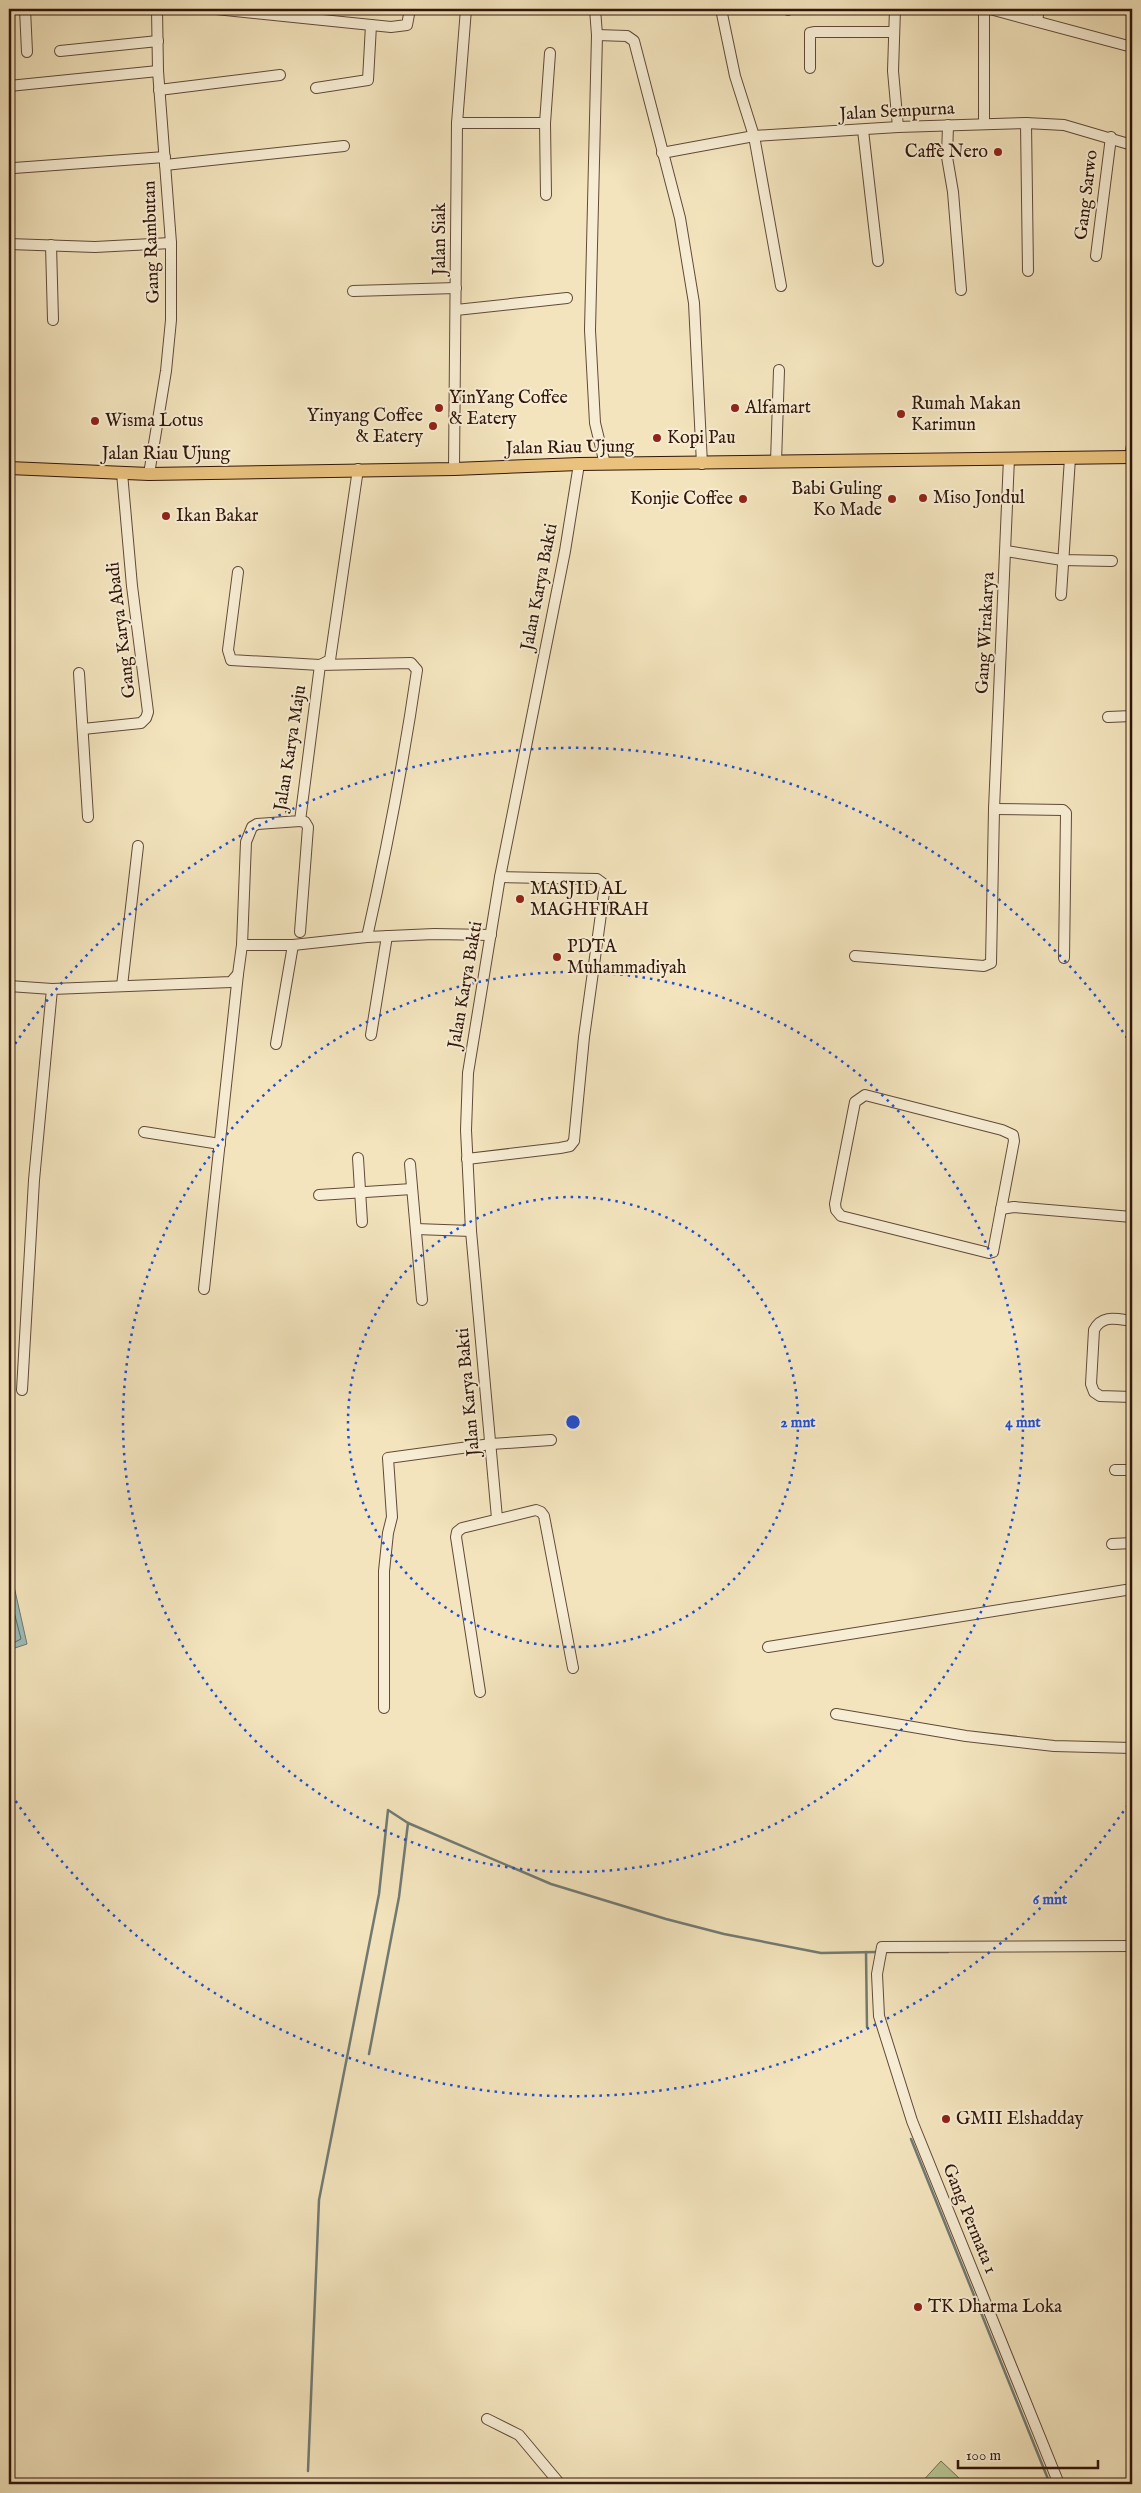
<svg xmlns="http://www.w3.org/2000/svg" width="1141" height="2493" viewBox="0 0 1141 2493" font-family="'IM FELL English',serif">
  <rect width="100%" height="100%" fill="#f3e4bd"/>
  <filter id="stains"><feTurbulence type="fractalNoise" baseFrequency=".004" numOctaves="4"/><feColorMatrix values="0 0 0 0 .2 0 0 0 0 .09 0 0 0 0 .02 0 0 0 .5 -.17"/></filter>
  <radialGradient id="worn" r=".72"><stop offset=".6" stop-color="#630" stop-opacity="0"/><stop offset="1" stop-color="#630" stop-opacity=".3"/></radialGradient>
  <polygon fill="#b6c594" stroke="#736e50" points="941,2461 960,2479 955,2484 920,2484"/>
  <polygon fill="#9dbdb8" stroke="#717a73" points="9,1564 27,1644 9,1650"/>
  <g fill="none" stroke-linecap="round" stroke-linejoin="round">
    <polyline stroke="#666a62" stroke-width="1" points="9,1592 21,1639 9,1645"/>
    <g stroke="#717a73" stroke-width="2.5">
      <polyline points="866,1952 867,2027"/>
      <polyline points="884,1952 948,1952"/>
      <polyline points="369,2054 399,1897 408,1823"/>
      <polyline points="911,2139 1050,2484"/>
      <polyline points="308,2471 319,2200 379,1894 388,1810 408,1823 551,1884 666,1919 724,1934 821,1953 878,1952"/>
      <polyline points="1038,2484 1047,2479"/>
    </g>
    <g stroke="#614a38" stroke-width="12">
      <g id="minor">
        <polyline points="25,9 27,52"/>
        <polyline points="216,9 391,27 407,25 410,9"/>
        <polyline points="595,9 597,35 590,330 595,423 605,464"/>
        <polyline points="721,9 735,76 754,136 781,286"/>
        <polyline points="788,9 788,10"/>
        <polyline points="895,9 893,71 898,127"/>
        <polyline points="984,9 984,124"/>
        <polyline points="990,9 1132,47"/>
        <polyline points="1037,21 1039,9"/>
        <polyline points="597,35 627,36 634,41 680,218 694,303 702,464"/>
        <polyline points="60,51 158,41"/>
        <polyline points="810,68 810,33 815,32 893,32"/>
        <polyline points="9,86 158,71"/>
        <polyline points="316,88 368,80 371,25"/>
        <polyline points="159,90 280,75"/>
        <polyline points="457,123 545,123"/>
        <polyline points="1026,123 1028,271"/>
        <polyline points="948,125 947,157 953,192 961,290"/>
        <polyline points="863,130 878,261"/>
        <polyline points="662,153 754,136 898,127 1026,123 1064,125 1132,145"/>
        <polyline points="165,165 344,146"/>
        <polyline points="14,168 165,157"/>
        <polyline points="546,195 545,123 550,53"/>
        <polyline points="9,244 95,247 171,243"/>
        <polyline points="51,245 53,320"/>
        <polyline points="1096,256 1111,137"/>
        <polyline points="353,291 456,288"/>
        <polyline points="456,310 567,298"/>
        <polyline points="1130,457 1132,445"/>
        <polyline points="776,462 779,370"/>
        <polyline points="454,469 457,123 466,9"/>
        <polyline points="149,474 166,371 171,320 171,243 158,71 157,9"/>
        <polyline points="1006,551 1062,560 1112,561"/>
        <polyline points="238,572 228,650 231,660 320,665 330,660 358,469"/>
        <polyline points="1061,595 1070,458"/>
        <polyline points="79,673 88,817"/>
        <polyline points="1108,717 1132,716"/>
        <polyline points="83,729 141,723 146,718 148,712 132,586 122,473"/>
        <polyline points="994,809 1063,810 1066,813 1064,958"/>
        <polyline points="300,821 305,822 308,827 300,932"/>
        <polyline points="242,945 293,945 367,937 434,934 491,935"/>
        <polyline points="855,956 984,966 991,963 994,809 1009,458"/>
        <path d="M9,986L52,989L231,982L238,974L242,945L246,842L252,827L257,824L300,821L320,665L411,663L417,670C404,760 387,848 367,937"/>
        <polyline points="122,986 138,846"/>
        <polyline points="371,1035 387,936"/>
        <polyline points="276,1044 293,945"/>
        <polygon points="865,1095 1002,1130 1013,1135 1014,1141 993,1252 989,1253 841,1216 836,1210 835,1204 855,1102"/>
        <polyline points="144,1132 220,1144"/>
        <polyline points="358,1158 362,1222"/>
        <polyline points="467,1159 560,1148 570,1146 574,1141 584,1037 605,885 597,879 500,877"/>
        <polyline points="410,1164 422,1300"/>
        <polyline points="319,1195 412,1189"/>
        <polyline points="1001,1209 1014,1207 1132,1217"/>
        <polyline points="416,1229 471,1231"/>
        <polyline points="204,1289 238,974"/>
        <path d="M1132,1321C1117,1319 1102,1314 1094,1330L1091,1384L1094,1392L1100,1396L1132,1397"/>
        <polyline points="22,1390 34,1180 52,989"/>
        <polyline points="1115,1470 1132,1470"/>
        <polyline points="497,1518 471,1231 466,1130 468,1073 500,877 565,551 579,464"/>
        <polyline points="1112,1544 1132,1543"/>
        <polyline points="768,1647 1132,1589"/>
        <polyline points="480,1692 456,1537 457,1532 462,1528 536,1510 541,1512 544,1516 573,1668"/>
        <polyline points="384,1708 384,1571 388,1533 392,1517 388,1458 491,1444 551,1440"/>
        <polyline points="836,1714 966,1736 1054,1746 1132,1748"/>
        <polyline points="487,2419 519,2435 560,2484"/>
        <polyline points="1059,2484 912,2121 879,2016 877,1974 882,1947 1132,1946"/>
      </g>
    </g>
    <g stroke="#30160b" stroke-width="14">
      <polyline id="major" points="9,468 149,474 454,469 579,464 1132,457"/>
    </g>
    <use href="#minor" stroke="#f7edd4" stroke-width="10"/>
    <use href="#major" stroke="#eac27e" stroke-width="12"/>
  </g>
  <g fill="none" stroke="#1d4ed8" stroke-width="2.5" stroke-dasharray="2.5 5">
    <circle cx="573" cy="1422" r="225"/>
    <circle cx="573" cy="1422" r="450"/>
    <path d="M1132 1799A674 674 0 0 1 11 1794M11 1050A674 674 0 0 1 1132 1045"/>
  </g>
  <g fill="#8f2418" stroke="#f7edd4" stroke-width="2">
    <circle cx="998" cy="152" r="5"/>
    <circle cx="439" cy="408" r="5"/>
    <circle cx="735" cy="408" r="5"/>
    <circle cx="901" cy="414" r="5"/>
    <circle cx="95" cy="421" r="5"/>
    <circle cx="433" cy="426" r="5"/>
    <circle cx="657" cy="438" r="5"/>
    <circle cx="923" cy="498" r="5"/>
    <circle cx="743" cy="499" r="5"/>
    <circle cx="892" cy="499" r="5"/>
    <circle cx="166" cy="516" r="5"/>
    <circle cx="520" cy="899" r="5"/>
    <circle cx="557" cy="957" r="5"/>
    <circle cx="946" cy="2119" r="5"/>
    <circle cx="918" cy="2307" r="5"/>
  </g>
  <g text-anchor="middle" dominant-baseline="central" stroke-width="4" stroke-linejoin="round" paint-order="stroke">
    <g font-size="18" fill="#30160b" stroke="#f7edd4">
      <text transform="translate(897 112) rotate(-3)">Jalan Sempurna</text>
      <text transform="translate(1087 195) rotate(-83)">Gang Sarwo</text>
      <text transform="translate(440 239) rotate(-90)">Jalan Siak</text>
      <text transform="translate(152 242) rotate(-92)">Gang Rambutan</text>
      <text transform="translate(570 448) rotate(-1)">Jalan Riau Ujung</text>
      <text x="166" y="454">Jalan Riau Ujung</text>
      <text transform="translate(540 587) rotate(-79)">Jalan Karya Bakti</text>
      <text transform="translate(122 630) rotate(-97)">Gang Karya Abadi</text>
      <text transform="translate(986 633) rotate(-87)">Gang Wirakarya</text>
      <text transform="translate(291 748) rotate(-81)">Jalan Karya Maju</text>
      <text transform="translate(466 985) rotate(-80)">Jalan Karya Bakti</text>
      <text transform="translate(469 1392) rotate(-95)">Jalan Karya Bakti</text>
      <text transform="translate(969 2219) rotate(68)">Gang Permata 1</text>
    </g>
    <g font-size="18" fill="#30160b" stroke="#f7edd4" text-anchor="start">
      <text x="988" y="152" text-anchor="end">Caffè Nero</text>
      <text x="449" y="398">YinYang Coffee<tspan x="449" dy="21">&amp; Eatery</tspan></text>
      <text x="911" y="404">Rumah Makan<tspan x="911" dy="21">Karimun</tspan></text>
      <text x="745" y="408">Alfamart</text>
      <text x="423" y="416" text-anchor="end">Yinyang Coffee<tspan x="423" dy="21">&amp; Eatery</tspan></text>
      <text x="105" y="421">Wisma Lotus</text>
      <text x="667" y="438">Kopi Pau</text>
      <text x="882" y="489" text-anchor="end">Babi Guling<tspan x="882" dy="21">Ko Made</tspan></text>
      <text x="933" y="498">Miso Jondul</text>
      <text x="733" y="499" text-anchor="end">Konjie Coffee</text>
      <text x="176" y="516">Ikan Bakar</text>
      <text x="530" y="889">MASJID AL<tspan x="530" dy="21">MAGHFIRAH</tspan></text>
      <text x="567" y="947">PDTA<tspan x="567" dy="21">Muhammadiyah</tspan></text>
      <text x="956" y="2119">GMII Elshadday</text>
      <text x="928" y="2307">TK Dharma Loka</text>
    </g>
  </g>
  <circle cx="573" cy="1422" r="8" fill="#1d4ed8" stroke="#f7edd4" stroke-width="2.5"/>
  <g font-size="15" text-anchor="middle" font-weight="bold" fill="#1d4ed8" stroke="#f7edd4" stroke-width="4" stroke-linejoin="round" paint-order="stroke">
    <text x="798" y="1427">2 mnt</text>
    <text x="1023" y="1427">4 mnt</text>
    <text x="1050" y="1904">6 mnt</text>
  </g>
  <rect width="1141" height="2493" fill="none" stroke="#f3e4bd" stroke-width="30"/>
  <rect x="10" y="10" width="1121" height="2473" fill="none" stroke="#30160b" stroke-width="2.5"/>
  <rect x="15" y="15" width="1111" height="2463" fill="none" stroke="#30160b"/>
  <path d="M958 2460v8h140v-8" fill="none" stroke="#30160b" stroke-width="2.5"/>
  <text x="966" y="2460" font-size="15" fill="#30160b" stroke="#f7edd4" stroke-width="4" paint-order="stroke">100 m</text>
  <rect width="100%" height="100%" filter="url(#stains)"/>
  <rect width="100%" height="100%" fill="url(#worn)"/>
</svg>
